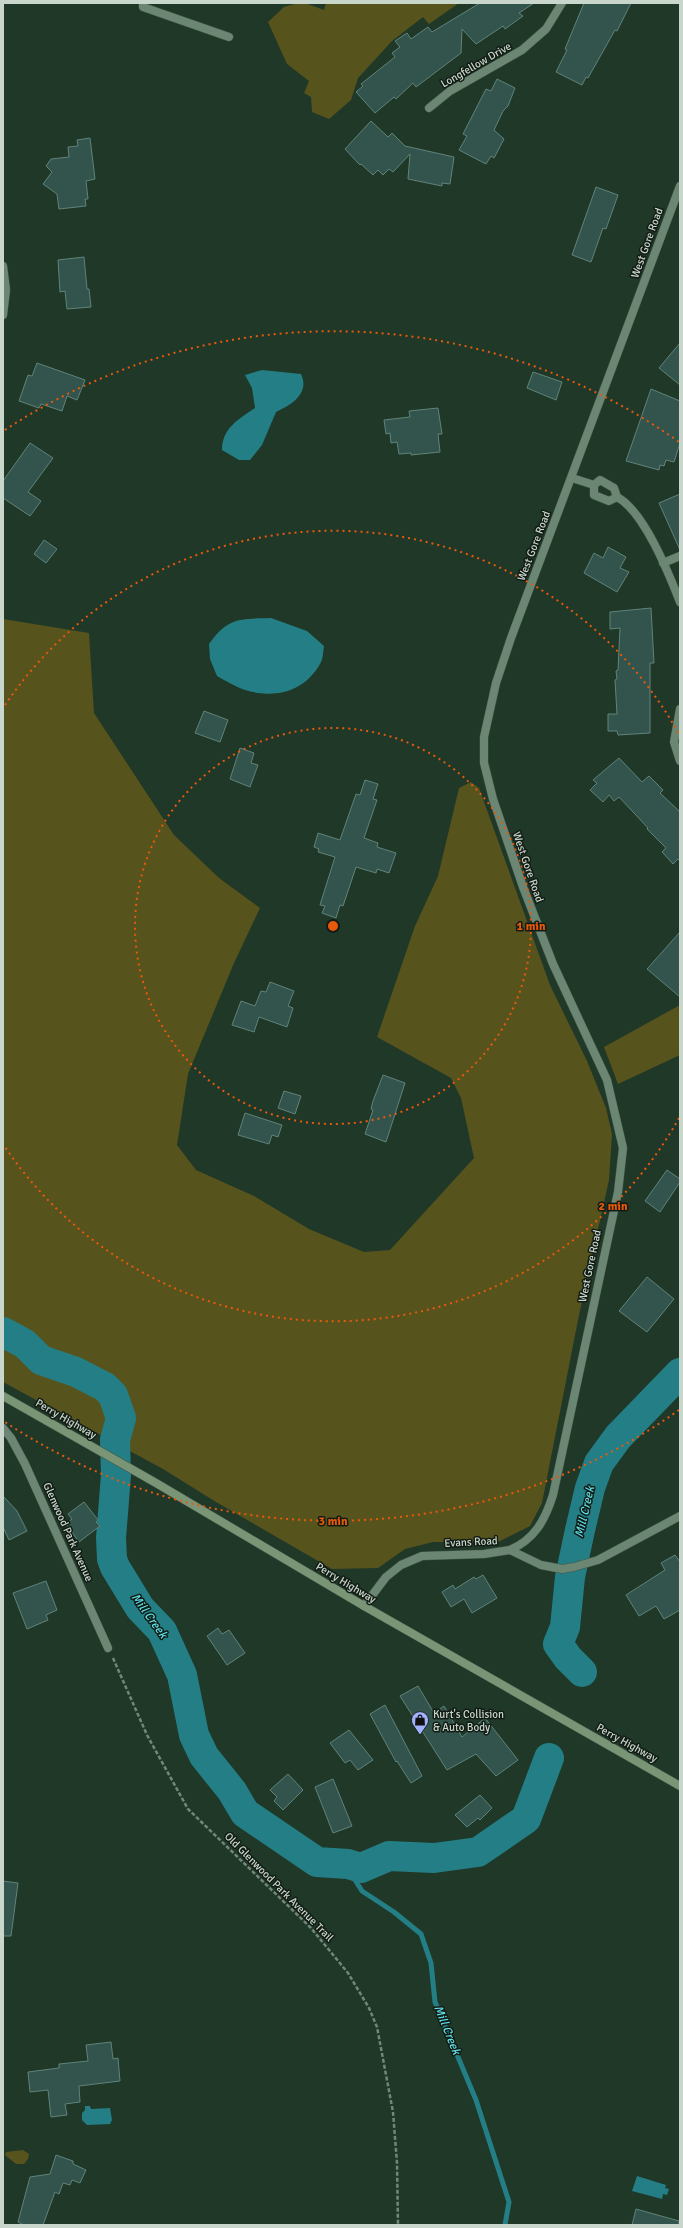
<svg xmlns="http://www.w3.org/2000/svg" width="683" height="2228" viewBox="0 0 683 2228" font-family="Signika,sans-serif">
  <rect width="100%" height="100%" fill="#203828"/>
  <g fill="#57531c">
    <polygon points="298,3 305,3 324,10 326,3 459,3 429,24 423,17 392,41 358,78 351,100 329,119 312,112 311,97 304,93 309,81 287,64 268,22 284,7"/>
    <polygon points="3,619 89,633 94,713 174,835 219,878 260,908 234,963 188,1074 177,1145 196,1170 254,1196 309,1229 364,1252 390,1250 474,1158 461,1098 451,1078 377,1037 415,926 438,876 459,788 471,782 479,788 550,985 587,1061 606,1108 612,1134 609,1180 579,1315 542,1503 530,1526 498,1542 433,1542 405,1549 378,1568 332,1569 216,1502 163,1469 3,1382"/>
    <polygon points="680,1005 680,1055 618,1084 604,1047"/>
    <polygon points="23,2150 29,2154 28,2159 24,2164 16,2164 5,2155 6,2152"/>
  </g>
  <g fill="#237f85">
    <path d="M262,370L301,374C310,393 292,405 276,412L262,445L250,460H239L222,450C222,428 239,419 255,408L252,388L245,375Z"/>
    <path d="M271,618L307,631L324,646C323,652 323,660 320,664C304,692 275,699 245,690C236,687 226,681 217,676L210,659L209,644C228,617 240,619 271,618Z"/>
    <polygon points="85,2106 90,2106 91,2109 110,2108 112,2120 110,2124 87,2125 82,2120 82,2113 85,2110"/>
    <polygon points="637,2176 666,2185 665,2188 669,2189 667,2195 663,2194 662,2199 632,2191"/>
  </g>
  <g fill="none" stroke-linecap="round" stroke-linejoin="round">
    <polyline stroke="#237f85" stroke-width="5" points="345,1864 362,1891 394,1912 421,1934 431,1963 435,2002 476,2100 509,2202 505,2225"/>
    <g stroke="#237f85" stroke-width="30">
      <polyline points="3,1332 25,1344 41,1360 76,1372 105,1387 113,1395 121,1418 115,1440 116,1475 111,1538 112,1559 115,1567 140,1608 162,1631 182,1675 194,1735 204,1756 232,1791 245,1813 317,1862 348,1864 361,1868 389,1856 434,1858 478,1852 526,1819 549,1758"/>
      <polyline points="582,1672 568,1658 558,1644 565,1627 570,1577 580,1530 590,1488 599,1463 618,1437 680,1373"/>
    </g>
  </g>
  <g fill="#32544c" stroke="#60837a">
    <polygon points="480,3 534,3 519,13 523,16 505,29 503,26 476,44 462,29 461,53 416,87 413,83 396,99 394,97 375,113 356,92 363,86 361,84 395,57 392,53 400,47 395,41 407,33 411,39 428,27 432,32"/>
    <polygon points="584,3 631,3 617,31 615,30 588,78 586,77 582,85 556,72 567,50 565,49"/>
    <polygon points="497,79 515,88 508,106 503,111 494,130 504,139 494,158 491,156 486,164 459,150 467,136 463,134 486,89 491,91"/>
    <polygon points="371,121 388,137 392,133 405,146 454,157 450,184 442,183 442,186 408,179 410,154 393,172 389,169 383,175 378,170 373,175 361,164 360,165 345,149"/>
    <polygon points="90,138 95,179 86,181 88,199 85,199 86,206 59,209 57,194 43,184 52,172 46,166 51,159 69,157 68,147 78,146 77,140"/>
    <polygon points="596,187 618,195 606,229 603,228 591,262 572,255"/>
    <polygon points="84,257 87,289 89,289 91,307 67,309 65,291 60,292 58,260"/>
    <polygon points="680,343 680,385 659,368"/>
    <polygon points="37,363 85,380 77,400 67,396 62,411 41,404 39,408 19,401 28,375 32,376"/>
    <polygon points="533,372 562,382 556,400 527,388"/>
    <polygon points="651,389 680,401 680,443 674,462 666,460 664,466 660,465 659,470 626,461"/>
    <polygon points="438,408 442,434 438,434 440,452 411,455 411,453 399,454 397,442 391,443 390,433 386,434 384,420 410,417 409,411"/>
    <polygon points="30,443 53,458 28,492 41,501 30,516 3,498 3,481"/>
    <polygon points="680,494 680,550 659,503"/>
    <polygon points="44,540 57,549 46,563 34,554"/>
    <polygon points="608,547 626,557 620,568 629,572 617,592 584,573 594,553 603,558"/>
    <polygon points="651,608 654,663 650,663 650,733 618,735 617,731 608,731 608,714 617,714 615,680 617,679 616,671 618,670 620,628 610,629 610,612"/>
    <polygon points="204,711 228,720 220,742 195,733"/>
    <polygon points="240,748 254,753 251,763 258,765 250,787 230,779"/>
    <polygon points="619,758 642,782 649,776 663,790 660,793 680,812 680,861 678,859 673,864 662,852 666,848 647,829 648,828 619,797 614,801 609,795 603,802 590,790 597,783 593,780"/>
    <polygon points="365,780 378,784 373,799 377,800 364,838 378,843 377,847 396,853 389,873 377,869 376,873 356,867 343,906 340,905 336,918 322,913 325,906 320,905 335,857 318,852 319,849 314,847 318,833 340,840 356,794 360,795"/>
    <polygon points="680,932 680,997 647,969"/>
    <polygon points="270,982 294,991 288,1006 293,1008 287,1027 259,1017 254,1032 232,1025 241,1001 255,1006 261,991 266,992"/>
    <polygon points="383,1075 405,1083 386,1142 365,1134 373,1110 371,1109 373,1101"/>
    <polygon points="284,1091 301,1096 295,1114 278,1108"/>
    <polygon points="245,1113 282,1125 278,1137 272,1135 269,1144 238,1135"/>
    <polygon points="667,1170 680,1179 680,1182 660,1212 645,1201"/>
    <polygon points="647,1277 674,1299 647,1332 619,1311"/>
    <polygon points="3,1496 17,1511 27,1531 9,1540 3,1527"/>
    <polygon points="84,1502 98,1520 96,1522 100,1526 79,1542 66,1524 72,1519 68,1514"/>
    <polygon points="675,1555 680,1562 680,1610 664,1619 656,1606 639,1616 626,1595 665,1570 661,1563"/>
    <polygon points="483,1575 497,1598 472,1613 464,1599 451,1607 442,1592 453,1585 455,1589 474,1577 476,1579"/>
    <polygon points="46,1581 57,1610 46,1615 48,1620 27,1629 13,1593"/>
    <polygon points="218,1628 222,1634 229,1630 245,1653 227,1665 207,1636"/>
    <polygon points="418,1686 434,1713 444,1706 462,1737 485,1718 518,1760 496,1776 476,1754 447,1770 400,1696"/>
    <polygon points="385,1705 422,1776 411,1783 397,1761 396,1762 370,1714"/>
    <polygon points="349,1730 373,1760 358,1770 350,1760 345,1763 330,1743"/>
    <polygon points="288,1774 303,1790 283,1810 274,1801 277,1797 270,1790"/>
    <polygon points="333,1779 352,1826 333,1833 315,1787"/>
    <polygon points="480,1795 492,1808 480,1820 478,1818 467,1827 455,1815"/>
    <polygon points="3,1881 18,1883 11,1936 3,1936"/>
    <polygon points="111,2042 113,2059 118,2058 120,2081 79,2086 80,2102 65,2104 67,2115 51,2117 48,2090 30,2092 28,2072 59,2068 59,2064 88,2061 86,2045"/>
    <polygon points="56,2155 73,2161 73,2164 86,2170 80,2183 72,2180 70,2185 63,2183 59,2194 55,2192 43,2225 24,2225 18,2222 30,2177 50,2174"/>
    <polygon points="636,2209 679,2221 679,2225 632,2225"/>
  </g>
  <g fill="none" stroke-linecap="round" stroke-linejoin="round">
    <g stroke="#415648" stroke-width="9">
      <g id="minor">
        <polyline points="143,3 143,7 229,37"/>
        <polyline points="429,108 450,91 522,50 546,29 562,3"/>
        <polyline points="3,266 6,290 3,315"/>
        <polyline points="572,478 594,485"/>
        <polygon points="600,480 614,488 617,497 609,501 594,495 594,485"/>
        <path d="M617,497C644,511 669,574 680,602"/>
        <polyline points="663,563 680,556"/>
        <polyline points="680,709 674,742 680,761"/>
        <polyline points="3,1428 11,1438 25,1464 108,1648"/>
        <path d="M510,1550C535,1539 545,1520 553,1495L618,1192L623,1148L607,1080L553,964L523,887L493,799L484,763V737L496,683L511,638L680,186"/>
        <polyline points="364,1606 386,1577 401,1565 422,1556 484,1554 510,1550 541,1565 562,1569 574,1567 598,1560 680,1516"/>
      </g>
    </g>
    <g stroke="#415648" stroke-width="9">
      <polyline id="secondary" points="3,1396 156,1483 364,1606 680,1786"/>
    </g>
    <polyline stroke="#738779" stroke-width="2.5" stroke-dasharray="4 2" stroke-linecap="butt" points="113,1658 147,1735 188,1809 311,1928 348,1973 369,2008 377,2027 393,2112 397,2163 398,2225"/>
    <use href="#minor" stroke="#6b8672" stroke-width="8"/>
    <use href="#secondary" stroke="#799575" stroke-width="8"/>
  </g>
  <g fill="none" stroke="#e8590c" stroke-width="2" stroke-dasharray="2 4">
    <circle cx="333" cy="926" r="198"/>
    <path d="M679 1118A396 396 0 0 1 5 1147M5 705A396 396 0 0 1 679 734"/>
    <path d="M679 1410A595 595 0 0 1 5 1422M5 430A595 595 0 0 1 679 442"/>
  </g>
  <defs>
    <g id="shop-pin" transform="scale(0.9)"><path d="M0 17L-7.5 6A9.5 9.5 0 1 1 7.5 6Z" fill="#a2b2fd" stroke="#121c15"/><path d="M-5-2.5h2.3a2.7 3.5 0 0 1 5.4 0H5L5.5 6h-11ZM-1.5-2.5h3a1.5 2.3 0 0 0-3 0Z" fill="#111"/></g>
  </defs>
  <g fill-rule="evenodd">
    <use href="#shop-pin" x="420" y="1720"/>
  </g>
  <g text-anchor="middle" dominant-baseline="central" stroke-width="3" stroke-linejoin="round" paint-order="stroke">
    <g font-size="11" fill="#c8d6cb" stroke="#121c15">
      <text transform="translate(476 65) rotate(-30)">Longfellow Drive</text>
      <text transform="translate(647 243) rotate(-70)">West Gore Road</text>
      <text transform="translate(534 546) rotate(-69)">West Gore Road</text>
      <text transform="translate(528 867) rotate(71)">West Gore Road</text>
      <text transform="translate(590 1266) rotate(-78)">West Gore Road</text>
      <text transform="translate(66 1419) rotate(30)">Perry Highway</text>
      <text transform="translate(68 1532) rotate(66)">Glenwood Park Avenue</text>
      <text transform="translate(471 1542) rotate(-3)">Evans Road</text>
      <text transform="translate(346 1583) rotate(31)">Perry Highway</text>
      <text transform="translate(627 1743) rotate(29)">Perry Highway</text>
      <text transform="translate(279 1887) rotate(45)">Old Glenwood Park Avenue Trail</text>
    </g>
    <g font-size="11" fill="#c8d6cb" stroke="#121c15" text-anchor="start">
      <text x="433" y="1714">Kurt's Collision<tspan x="433" dy="13">&amp; Auto Body</tspan></text>
    </g>
    <g font-size="12" font-style="italic" fill="#5edfe8" stroke="#121c15">
      <text transform="translate(585 1512) rotate(-77)">Mill Creek</text>
      <text transform="translate(149 1616) rotate(54)">Mill Creek</text>
      <text transform="translate(447 2030) rotate(68)">Mill Creek</text>
    </g>
  </g>
  <circle cx="333" cy="926" r="6" fill="#e8590c" stroke="#121c15" stroke-width="2"/>
  <g font-size="12" text-anchor="middle" font-weight="bold" fill="#e8590c" stroke="#121c15" stroke-width="3" stroke-linejoin="round" paint-order="stroke">
    <text x="531" y="930">1 min</text>
    <text x="613" y="1210">2 min</text>
    <text x="333" y="1525">3 min</text>
  </g>
  <rect width="683" height="2228" fill="none" stroke="#c8d6cb" stroke-width="8"/>
</svg>
